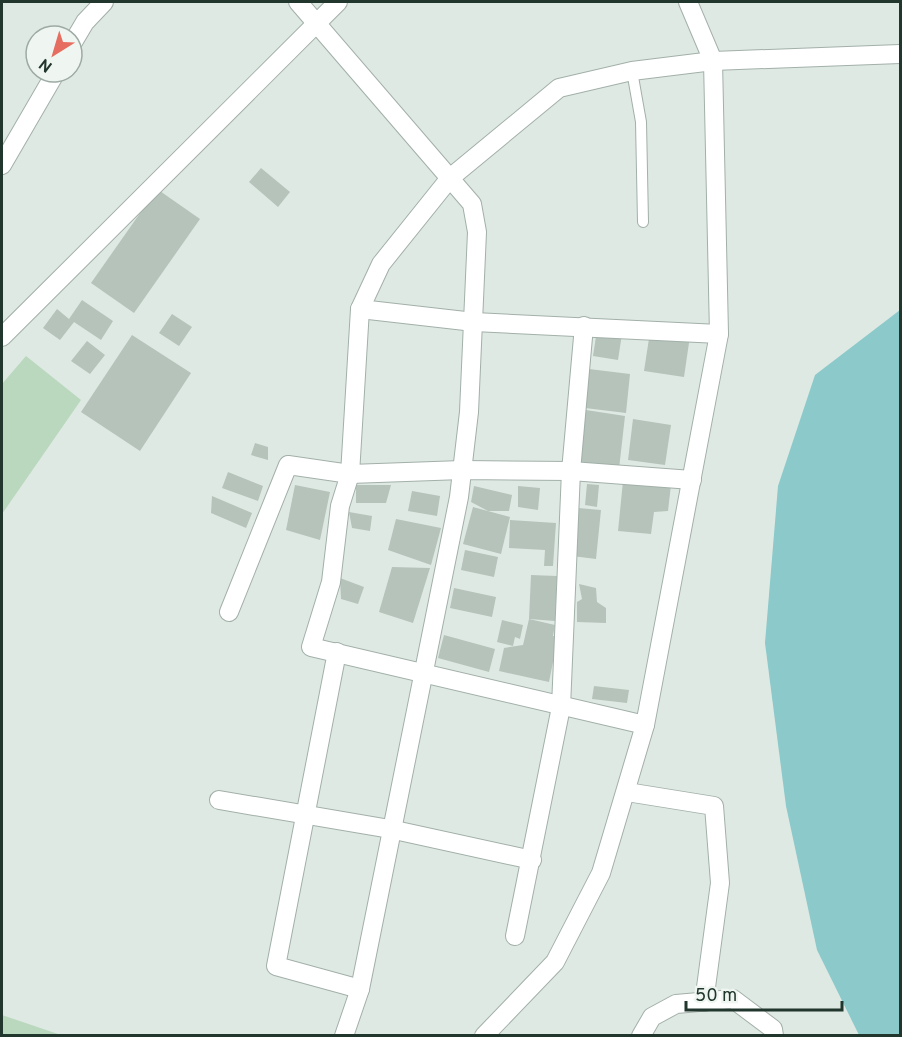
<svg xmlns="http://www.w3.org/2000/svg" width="902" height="1037" viewBox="0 0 902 1037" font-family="Overpass,sans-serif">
  <rect width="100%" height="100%" fill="#dfe9e3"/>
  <g fill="#b9d8bd">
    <polygon points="26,356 81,400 2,514 2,384"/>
    <polygon points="2,1015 61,1035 2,1035"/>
  </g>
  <polygon fill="#8bc9ca" points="900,310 900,1035 859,1035 817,950 786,806 765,643 778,486 815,375"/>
  <g fill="#b5c3bb">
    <polygon points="261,168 290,192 278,207 249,182"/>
    <polygon points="157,189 200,219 134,313 91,283"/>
    <polygon points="82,300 113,321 101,340 74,322 60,340 43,328 57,309 69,319"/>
    <polygon points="172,314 192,327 179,346 159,333"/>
    <polygon points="597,330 622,334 618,360 593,356"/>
    <polygon points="650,332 690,336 684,377 644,371"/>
    <polygon points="132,335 191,373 140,451 81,412"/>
    <polygon points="87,341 105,355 90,374 71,361"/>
    <polygon points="589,369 630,374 626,413 585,408"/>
    <polygon points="586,410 625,416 619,469 580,463"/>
    <polygon points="633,419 671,425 665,465 628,460"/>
    <polygon points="255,443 268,447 268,460 251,455"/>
    <polygon points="228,472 263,486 258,501 222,488"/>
    <polygon points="623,481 671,485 668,511 654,512 651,534 618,531"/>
    <polygon points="587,484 599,485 597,507 585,505"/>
    <polygon points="295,485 330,492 320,540 286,530"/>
    <polygon points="356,485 391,485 386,503 356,503"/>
    <polygon points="474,486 512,495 509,511 488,511 471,502"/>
    <polygon points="518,486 540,488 538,510 518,507"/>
    <polygon points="412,491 440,496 437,516 408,511"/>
    <polygon points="212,496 252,513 246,528 211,513"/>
    <polygon points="473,507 510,517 501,554 463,544"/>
    <polygon points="578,508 601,510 596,559 572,556"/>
    <polygon points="349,512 372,516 370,531 352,528"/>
    <polygon points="396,519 441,528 431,565 388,550"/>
    <polygon points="510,520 556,523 553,566 544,566 545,550 509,548"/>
    <polygon points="465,550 498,557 494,577 461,570"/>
    <polygon points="392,567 430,568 413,623 379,612"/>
    <polygon points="531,575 557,576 555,621 529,619"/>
    <polygon points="340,578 364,587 358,604 341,599"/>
    <polygon points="579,584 596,588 597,602 606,608 606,623 577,622 577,602 582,599"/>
    <polygon points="454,588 496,597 492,617 450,608"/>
    <polygon points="529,619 555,625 553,636 558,637 549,682 499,671 504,648 523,645"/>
    <polygon points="502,620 523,625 520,639 515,637 513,646 497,642"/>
    <polygon points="444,635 495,649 489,672 438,658"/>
    <polygon points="594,686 629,690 627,703 592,699"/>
  </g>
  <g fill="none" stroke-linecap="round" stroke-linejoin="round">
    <g stroke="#a2b0a9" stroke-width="12">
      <polyline id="service" points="632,71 641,122 643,222"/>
    </g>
    <g stroke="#a2b0a9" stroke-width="20">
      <g id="minor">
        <polyline points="298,2 472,204 477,232 469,412 459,497 360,989 344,1036"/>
        <polyline points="72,44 85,22 104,2"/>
        <polyline points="2,165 56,72"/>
        <polyline points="360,309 474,322 719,334"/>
        <polyline points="2,337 338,2"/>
        <polyline points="229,612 288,465 350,474 462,470 571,471 692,480"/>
        <polyline points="337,652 276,966 360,989"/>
        <polyline points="645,725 311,647 331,582 340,506 350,474 360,309 381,264 450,178 559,88 632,71 713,61 900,54"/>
        <polyline points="627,792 714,806 720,883 704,1002"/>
        <polyline points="219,800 390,829 532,860"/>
        <polyline points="515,936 561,707 571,471 584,326"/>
        <polyline points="641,1036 652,1017 676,1004 733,999 773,1029 774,1036"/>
      </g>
    </g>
    <g stroke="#a2b0a9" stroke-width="20">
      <polyline id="tertiary" points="484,1036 555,962 601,873 645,725 719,334 713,61 688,2"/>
    </g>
    <use href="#service" stroke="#fff" stroke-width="10"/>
    <use href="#minor" stroke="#fff" stroke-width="18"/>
    <use href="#tertiary" stroke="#fff" stroke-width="18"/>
  </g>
  <rect width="902" height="1037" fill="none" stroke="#21372e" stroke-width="6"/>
  <g transform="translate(54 54) rotate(217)"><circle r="28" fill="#eff6f1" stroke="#9daaa3" stroke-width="1.5"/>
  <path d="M0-4.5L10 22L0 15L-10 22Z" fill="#e66e60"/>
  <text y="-9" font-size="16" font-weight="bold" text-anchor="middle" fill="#21372e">N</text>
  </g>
  <path d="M686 1001v9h156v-9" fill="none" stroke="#21372e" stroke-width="3"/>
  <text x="695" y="1001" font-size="18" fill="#21372e" stroke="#eff6f1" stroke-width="4.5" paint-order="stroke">50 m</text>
</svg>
